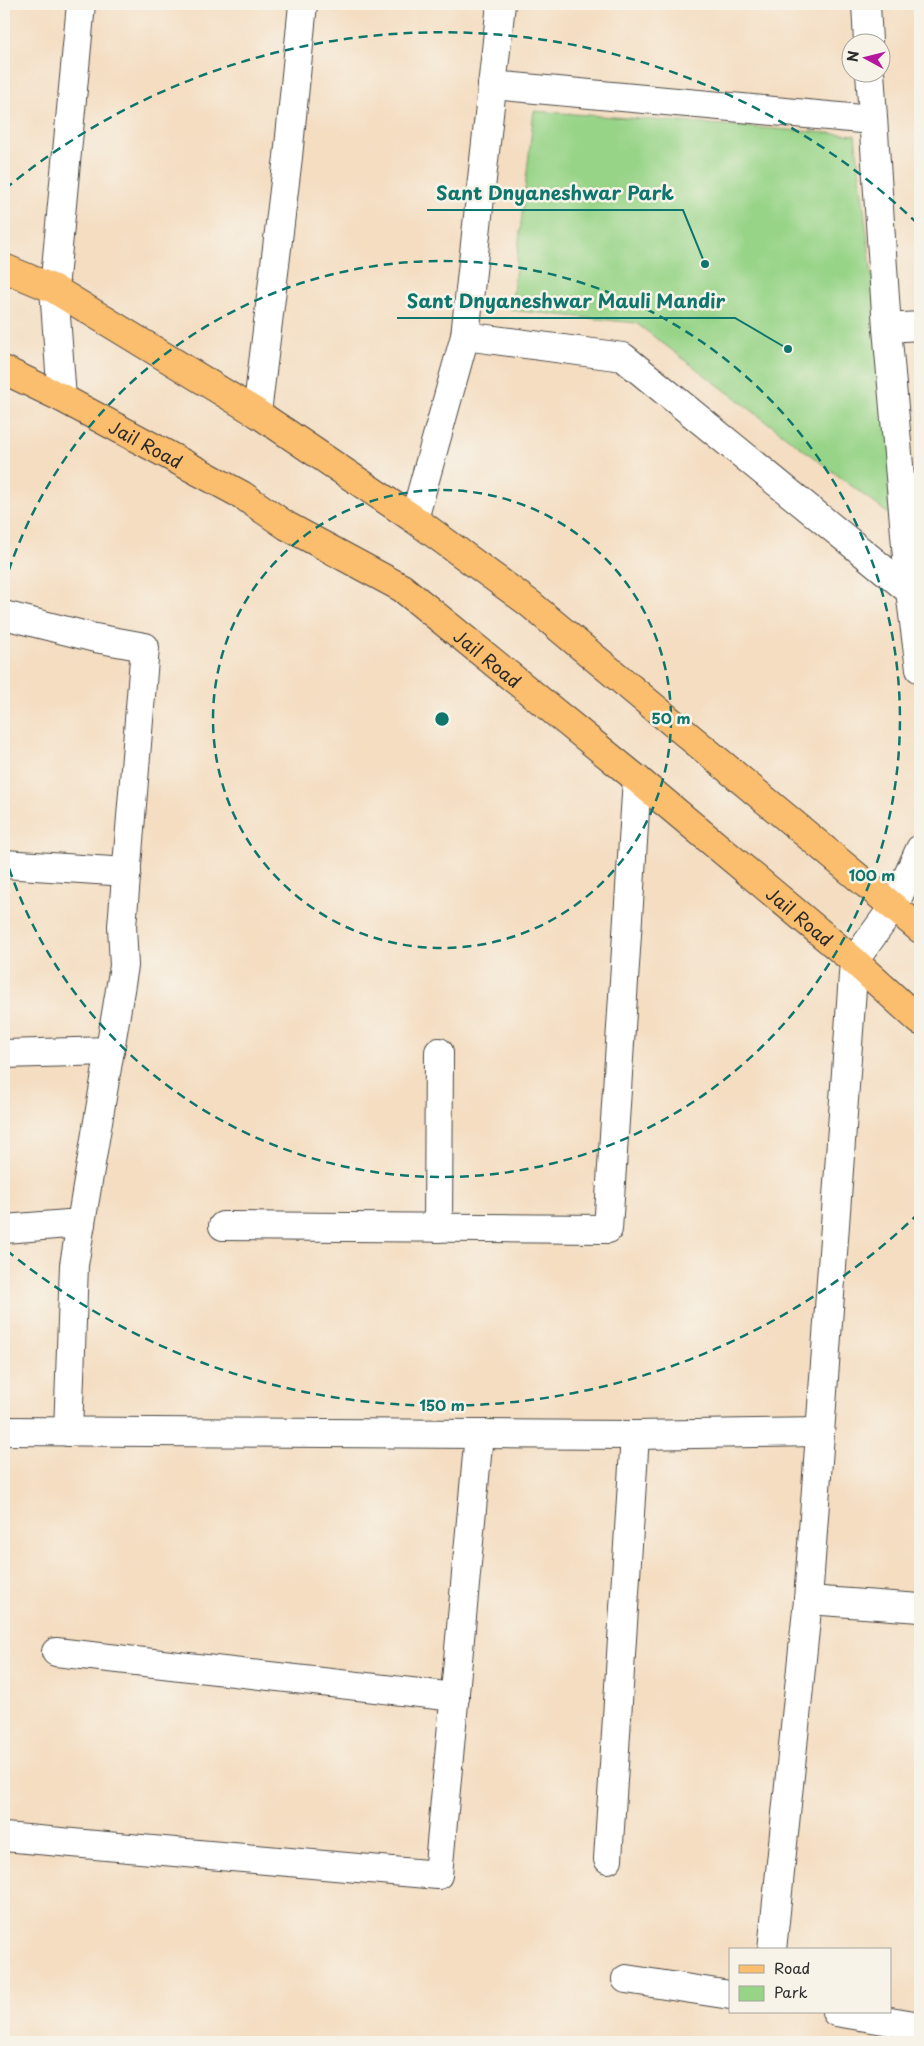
<svg xmlns="http://www.w3.org/2000/svg" width="924" height="2046" viewBox="0 0 924 2046" font-family="'Playpen Sans',sans-serif">
  <rect width="100%" height="100%" fill="#f7f3e8"/>
  <filter id="ink" filterUnits="userSpaceOnUse"><feTurbulence type="fractalNoise" baseFrequency=".02" numOctaves="2"/><feDisplacementMap in="SourceGraphic" scale="10" xChannelSelector="R" yChannelSelector="G"/><feConvolveMatrix kernelMatrix="1 2 1 2 8 2 1 2 1" color-interpolation-filters="sRGB"/></filter>
  <filter id="wash" filterUnits="userSpaceOnUse"><feTurbulence type="fractalNoise" baseFrequency=".0096" numOctaves="4" result="noise"/><feDisplacementMap in="SourceGraphic" scale="20" xChannelSelector="R" yChannelSelector="G"/><feGaussianBlur stdDeviation="1.12" result="paint"/><feColorMatrix in="noise" values="0 0 0 0 0 0 0 0 0 0 0 0 0 0 0 0 0 1.4 0 .05"/><feComposite in="paint" operator="in"/></filter>
  <g filter="url(#wash)">
    <rect width="100%" height="100%" fill="#f4ddc1"/>
    <polygon fill="#98d488" stroke="#62805a" points="534,111 855,135 902,524 636,323 511,310"/>
  </g>
  <g filter="url(#ink)">
    <g fill="none" stroke-linecap="round" stroke-linejoin="round">
      <g stroke="#494642" stroke-width="30">
        <g id="minor">
          <polyline points="866,4 868,42"/>
          <polyline points="870,72 887,328 910,591"/>
          <polyline points="492,85 872,120"/>
          <polyline points="887,328 920,326"/>
          <polyline points="465,336 623,357 910,591 920,669"/>
          <polyline points="62,398 54,289 81,4"/>
          <polyline points="257,413 288,157 303,4"/>
          <polyline points="414,519 465,336 501,4"/>
          <polyline points="4,615 95,638 145,647 122,926 124,966 74,1265 68,1432"/>
          <polyline points="4,864 127,872"/>
          <polyline points="4,1054 110,1051"/>
          <polyline points="223,1226 608,1229 637,779"/>
          <polyline points="438,1228 439,1052"/>
          <polyline points="4,1229 81,1223"/>
          <polyline points="4,1431 635,1435 820,1432"/>
          <polyline points="808,1600 920,1608"/>
          <polyline points="56,1652 455,1697"/>
          <polyline points="4,1837 438,1875 479,1434"/>
          <polyline points="608,1859 635,1435"/>
          <polyline points="772,1950 808,1600 854,961 894,906 920,849"/>
          <polyline points="626,1979 730,1995"/>
          <polyline points="836,2012 920,2026"/>
        </g>
      </g>
      <g stroke="#494642" stroke-width="30">
        <g id="major">
          <polyline points="4,268 54,289 257,413 414,519 529,603 920,929"/>
          <path id="s1" d="M4,370L62,398L242,495L287,526L402,588L637,779L854,961L920,1021"/>
        </g>
      </g>
      <use href="#minor" stroke="#fff" stroke-width="28"/>
      <use href="#major" stroke="#fbbd6e" stroke-width="28"/>
    </g>
  </g>
  <g fill="none" stroke="#0f766e" stroke-width="2.5" stroke-dasharray="9 6">
    <circle cx="442" cy="719" r="229"/>
    <path d="M4 585A458 458 0 1 1 4 853"/>
    <path d="M919 1213A687 687 0 0 1 5 1249M5 189A687 687 0 0 1 919 225"/>
  </g>
  <g text-anchor="middle" dominant-baseline="central" stroke-width="5" stroke-linejoin="round" paint-order="stroke">
    <g font-size="18" fill="#2b2b2b" stroke="#f7f3e8">
      <text stroke="none"><textPath href="#s1" startOffset="160">Jail Road</textPath></text>
      <text stroke="none"><textPath href="#s1" startOffset="565">Jail Road</textPath></text>
      <text stroke="none"><textPath href="#s1" startOffset="970">Jail Road</textPath></text>
    </g>
  </g>
  <circle cx="442" cy="719" r="8" fill="#0f766e" stroke="#f7f3e8" stroke-width="2.5"/>
  <g font-size="15" text-anchor="middle" font-weight="bold" fill="#0f766e" stroke="#f7f3e8" stroke-width="5" stroke-linejoin="round" paint-order="stroke">
    <text x="671" y="724">50 m</text>
    <text x="872" y="881">100 m</text>
    <text x="442" y="1411">150 m</text>
  </g>
  <path fill="none" stroke="#0f766e" stroke-width="2" d="M705 264L683 210H427M788 349L735 318H397"/>
  <g fill="#0f766e" stroke="#f7f3e8" stroke-width="2">
    <circle cx="705" cy="264" r="5"/>
    <circle cx="788" cy="349" r="5"/>
  </g>
  <g font-size="19" text-anchor="middle" font-weight="bold" fill="#0f766e" stroke="#f7f3e8" stroke-width="5" stroke-linejoin="round" paint-order="stroke">
    <text x="555" y="200">Sant Dnyaneshwar Park</text>
    <text x="566" y="308">Sant Dnyaneshwar Mauli Mandir</text>
  </g>
  <rect width="924" height="2046" fill="none" stroke="#f7f3e8" stroke-width="20"/>
  <rect x="729" y="1948" width="162" height="65" fill="#f7f3e8" stroke="#a5a39c"/>
  <rect x="739" y="1965" width="25" height="8" fill="#fbbd6e" stroke="#a5a39c"/>
  <text x="774" y="1974" font-size="15" fill="#2b2b2b">Road</text>
  <rect x="739" y="1986" width="25" height="15" fill="#98d488" stroke="#a5a39c"/>
  <text x="774" y="1998" font-size="15" fill="#2b2b2b">Park</text>
  <g transform="translate(866 58) rotate(277)"><circle r="24" fill="#f7f3e8" stroke="#a5a39c"/>
  <path d="M0-4L9 19L0 12L-9 19Z" fill="#b5179e"/>
  <text y="-8" font-size="14" font-weight="bold" text-anchor="middle" fill="#2b2b2b">N</text>
  </g>
</svg>
